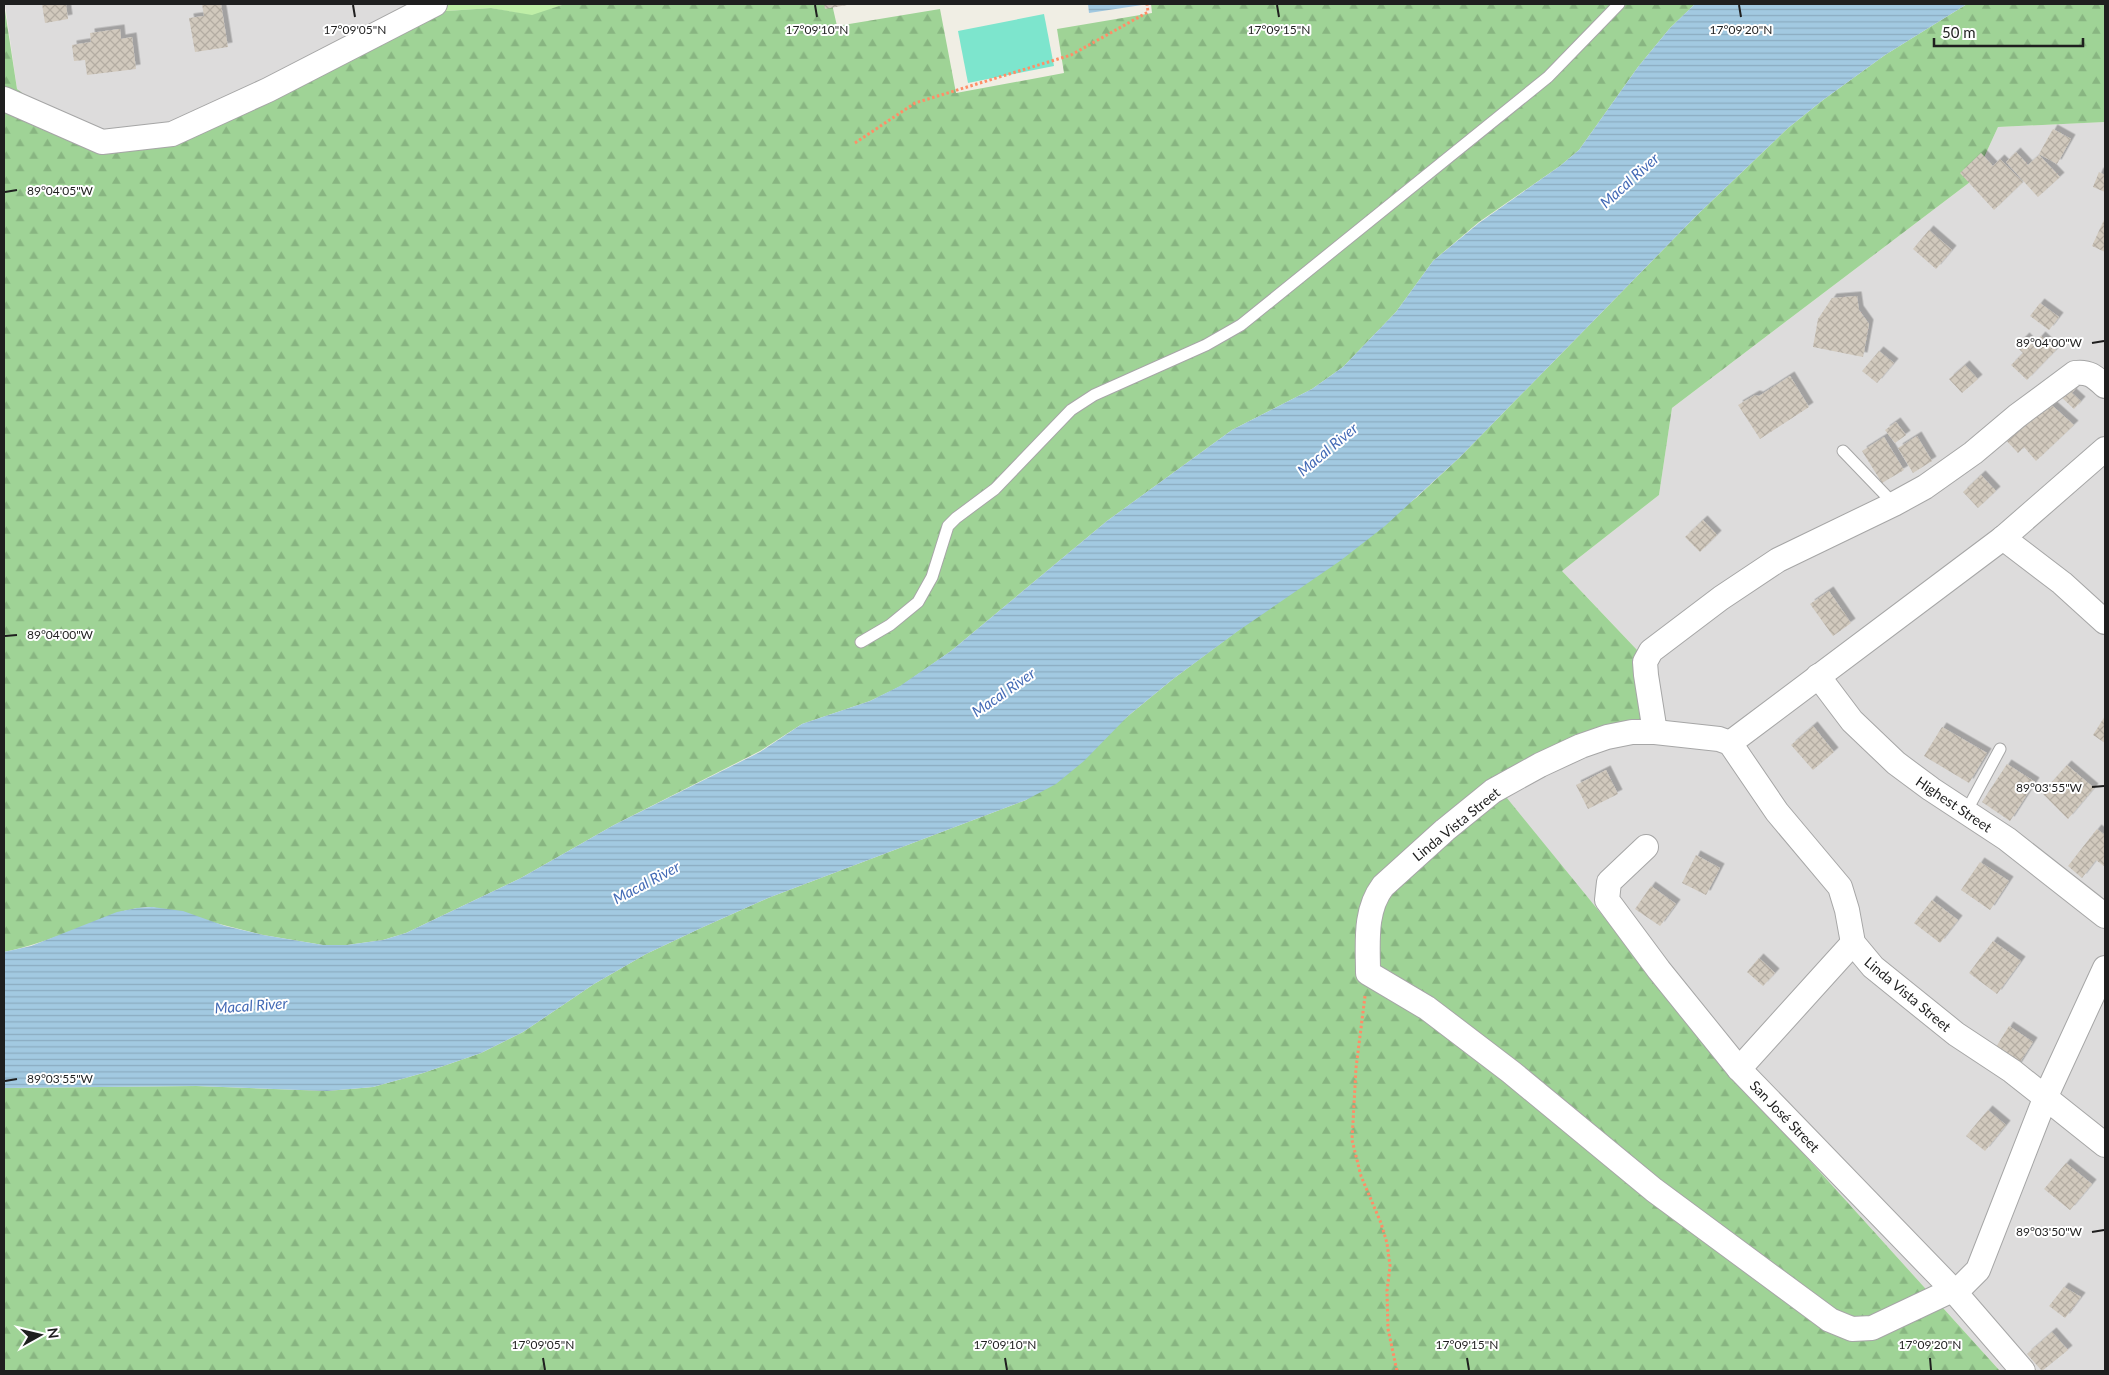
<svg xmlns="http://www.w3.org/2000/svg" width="2109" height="1375" viewBox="0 0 2109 1375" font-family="Lato,sans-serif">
  <defs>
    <pattern id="forest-firs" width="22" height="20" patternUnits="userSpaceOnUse" patternTransform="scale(1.25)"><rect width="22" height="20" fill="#9fd396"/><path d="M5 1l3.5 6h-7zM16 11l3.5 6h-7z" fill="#88b581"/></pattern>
    <pattern id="water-rules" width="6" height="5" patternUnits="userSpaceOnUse" patternTransform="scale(1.25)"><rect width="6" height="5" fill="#a2c9e1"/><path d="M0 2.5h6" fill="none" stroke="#8bacc1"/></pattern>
    <pattern id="building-cross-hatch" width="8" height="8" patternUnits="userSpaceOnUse" patternTransform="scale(1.25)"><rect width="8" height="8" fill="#d1c9bd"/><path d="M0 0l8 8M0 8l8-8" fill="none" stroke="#b3aca2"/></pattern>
    <filter id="shadow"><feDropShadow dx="4.5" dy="-4.5" stdDeviation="0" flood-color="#0004"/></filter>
  </defs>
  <rect width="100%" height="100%" fill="#f0eee4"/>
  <g fill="#dddcdc">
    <polygon points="5,4 434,4 173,129 80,137 17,89"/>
    <polygon points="2105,122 2105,1371 2000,1371 1735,1078 1497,787 1638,651 1562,571 1659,495 1672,408 1974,179 1998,127"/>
  </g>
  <polygon fill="#bfeea7" points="434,4 565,4 532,16 491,8 417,13"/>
  <g fill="url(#forest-firs)">
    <path d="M4,4L17,89L80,137L115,147L417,13L491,8L532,15L565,4H832L837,26L940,9L956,93L1064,73L1057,29L1152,13L1151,4H1695L1670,28L1638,67L1579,150L1560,166L1479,222L1433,261L1396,312L1343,367L1312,389L1232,430L1107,521L951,651L901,686L870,701L802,724L760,751L614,825L521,878L406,933L383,940L347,945H323L263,935L152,907C120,908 103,919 74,930C51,939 28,947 4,952Z"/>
    <polygon points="1967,4 2105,4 2105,122 1998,127 1974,179 1672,408 1659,495 1562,571 1638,651 1643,724 1498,787 1735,1078 2000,1371 4,1371 4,1088 196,1086 327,1091 373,1087 423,1073 481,1053 523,1032 594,984 646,954 701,928 768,898 1026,800 1173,679 1416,498 1460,457 1697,215 1788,128 1823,100 1885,55"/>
  </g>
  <polygon fill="#7de5cd" points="1044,14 1054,66 968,83 958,31"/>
  <g fill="url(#water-rules)">
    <polygon points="1088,4 1142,4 1142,5 1089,13"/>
    <polygon points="1695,4 1967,4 1885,55 1823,100 1788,128 1697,215 1460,457 1385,526 1340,561 1238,631 1173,679 1128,716 1084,761 1056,784 1026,800 768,898 701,928 646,954 594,984 523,1032 481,1053 423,1073 373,1087 327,1091 196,1086 4,1088 4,952 31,946 117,912 137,908 152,907 183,911 225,926 263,935 323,945 347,945 383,940 406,933 521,878 614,825 760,752 802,724 870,701 900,686 951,651 1107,521 1232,430 1312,389 1343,367 1396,312 1433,261 1479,223 1560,166 1579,150 1638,67 1670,28"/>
  </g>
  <g fill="url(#building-cross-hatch)" filter="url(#shadow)">
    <polygon points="42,4 66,4 68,19 45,23"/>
    <polygon points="202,4 221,4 228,47 195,52 189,18 204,16"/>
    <polygon points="824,4 847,4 847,5 825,9"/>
    <polygon points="120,29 121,39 132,37 136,69 87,75 85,60 74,61 72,45 91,42 90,33"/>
    <polygon points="2053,129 2071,139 2057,164 2039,154"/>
    <polygon points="2016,152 2028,165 2039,155 2060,177 2038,197 2006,162"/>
    <polygon points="1981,153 1993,166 2000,159 2023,182 1994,210 1960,173"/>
    <polygon points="2099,172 2105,175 2105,192 2093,187"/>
    <polygon points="2104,220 2105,221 2105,252 2092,246"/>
    <polygon points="1929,230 1952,250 1936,269 1913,249"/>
    <polygon points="1857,296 1859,310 1869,324 1863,357 1813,347 1818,319 1832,298"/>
    <polygon points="2040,303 2059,317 2049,330 2030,316"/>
    <polygon points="2041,336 2056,350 2027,380 2011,365 2023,353 2016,346 2025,337 2033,345"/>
    <polygon points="1879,351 1894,363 1877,383 1862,371"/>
    <polygon points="1965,365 1978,379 1962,393 1949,379"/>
    <polygon points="1790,376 1809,407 1760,439 1738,405 1755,395 1759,396"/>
    <polygon points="2070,382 2076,388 2072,393 2081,401 2074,409 2059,395"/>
    <polygon points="2047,401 2074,425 2036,461 2024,447 2018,453 2002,436"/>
    <polygon points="1896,422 1906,435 1895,443 1885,430"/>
    <polygon points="1917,436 1932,461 1913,473 1898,448"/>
    <polygon points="1884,437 1904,470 1882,483 1862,451"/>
    <polygon points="1981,475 1996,491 1978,508 1963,492"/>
    <polygon points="1703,520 1717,535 1700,552 1685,537"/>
    <polygon points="1829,591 1851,623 1833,636 1810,604"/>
    <polygon points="2105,716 2105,743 2093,735"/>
    <polygon points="1813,726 1834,752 1813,770 1791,745"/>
    <polygon points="1942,727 1987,753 1969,783 1924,756"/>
    <polygon points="2007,764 2035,782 2010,821 1982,802"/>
    <polygon points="2067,765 2094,788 2068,819 2042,793"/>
    <polygon points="1606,770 1618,794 1588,809 1576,785"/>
    <polygon points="2097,829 2105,835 2105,867 2096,860 2082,878 2068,866"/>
    <polygon points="1696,855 1720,868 1706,895 1682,883"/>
    <polygon points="1980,862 2009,881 1990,910 1961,890"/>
    <polygon points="1651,886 1676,904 1660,926 1635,909"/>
    <polygon points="1932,900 1958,920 1940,943 1914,923"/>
    <polygon points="1993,941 2021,961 1997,994 1969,973"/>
    <polygon points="1759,958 1775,973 1763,986 1747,972"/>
    <polygon points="2009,1026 2033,1042 2017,1067 1993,1052"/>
    <polygon points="1988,1110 2006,1125 1985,1151 1966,1136"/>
    <polygon points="2066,1163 2092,1184 2070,1210 2044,1189"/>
    <polygon points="2064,1287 2081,1297 2065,1318 2049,1306"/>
    <polygon points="2052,1332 2068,1350 2042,1371 2027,1354"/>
  </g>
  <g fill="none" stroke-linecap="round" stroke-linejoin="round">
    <g stroke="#a6a6a6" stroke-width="13">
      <g id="lane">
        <polyline points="1843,451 1894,504"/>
        <polyline points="861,642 890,625 918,602 932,577 948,526 956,518 995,489 1071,410 1094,395 1206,345 1241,325 1548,77 1619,4"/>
        <polyline points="1966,812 2000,749"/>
      </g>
    </g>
    <g stroke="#a6a6a6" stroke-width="26">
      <g id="street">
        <polyline points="4,99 102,142 172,134 268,90 435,4"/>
        <polyline points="2003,538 2062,583 2105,622"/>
        <polyline points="1818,676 1852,721 1896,763 1931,789 2007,839 2105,916"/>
        <path d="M1655,732L1646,675L1645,662L1651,651L1721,598L1778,560L1894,504L1925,487L1973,453L2017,416L2075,373C2089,371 2095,377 2105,386"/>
        <polyline points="1730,743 2003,538 2105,449"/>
        <polyline points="1646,847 1609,882 1607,900 1659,970 1739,1069 1953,1290 2023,1371"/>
        <path d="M2105,968L2046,1096L1978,1270L1963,1285L1872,1328L1852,1329L1830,1320L1654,1190L1511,1072L1427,1008L1368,973C1368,943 1364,911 1383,886L1445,830L1493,791L1540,765L1581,746L1607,737L1632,732H1655L1719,739L1730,743L1777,812L1840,887L1847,910L1853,943L1873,967L1956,1034L2012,1071L2105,1145"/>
        <polyline points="1739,1069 1853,943"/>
      </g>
    </g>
    <g stroke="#ff8e67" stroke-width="3" stroke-dasharray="2.5 2.5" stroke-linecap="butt">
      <polyline points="855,143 915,103 1071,55 1148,12 1147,4"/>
      <polyline points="1365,996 1356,1068 1352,1140 1361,1176 1381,1223 1387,1243 1390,1266 1387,1291 1388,1329 1397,1371"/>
    </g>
    <use href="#lane" stroke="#fff" stroke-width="11"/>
    <use href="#street" stroke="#fff" stroke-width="24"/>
  </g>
  <path fill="none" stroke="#1f1f1f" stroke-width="2" d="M353,5L355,17M815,5L817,17M1277,5L1279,17M1739,5L1741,17M5,192L17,190M2092,343L2104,341M5,636L17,635M2092,787L2104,786M5,1081L17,1079M2092,1232L2104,1230M543,1358L545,1370M1005,1358L1007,1370M1467,1358L1469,1370M1930,1358L1931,1370"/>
  <g text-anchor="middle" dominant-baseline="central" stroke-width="4" stroke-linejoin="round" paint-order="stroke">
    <g font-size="14" fill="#1f1f1f" stroke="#fff">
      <text transform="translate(1954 804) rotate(34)">Highest Street</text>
      <text transform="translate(1456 824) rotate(-39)">Linda Vista Street</text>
      <text transform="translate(1908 994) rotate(40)">Linda Vista Street</text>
      <text transform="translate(1785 1116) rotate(46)">San José Street</text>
    </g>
    <g font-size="15" font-style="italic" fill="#446bb6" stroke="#fff">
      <text transform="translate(1629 180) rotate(-42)">Macal River</text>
      <text transform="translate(1327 449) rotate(-40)">Macal River</text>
      <text transform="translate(1003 692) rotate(-35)">Macal River</text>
      <text transform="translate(646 882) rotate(-28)">Macal River</text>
      <text transform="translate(251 1005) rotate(-4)">Macal River</text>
    </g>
  </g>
  <g font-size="12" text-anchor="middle" fill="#1f1f1f" stroke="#fff" stroke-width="4" stroke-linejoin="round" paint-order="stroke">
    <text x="355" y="34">17°09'05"N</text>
    <text x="817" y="34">17°09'10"N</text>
    <text x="1279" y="34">17°09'15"N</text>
    <text x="1741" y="34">17°09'20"N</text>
    <text x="60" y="195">89°04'05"W</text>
    <text x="2049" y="347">89°04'00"W</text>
    <text x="60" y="639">89°04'00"W</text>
    <text x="2049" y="792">89°03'55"W</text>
    <text x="60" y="1083">89°03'55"W</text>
    <text x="2049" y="1236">89°03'50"W</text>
    <text x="543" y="1349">17°09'05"N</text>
    <text x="1005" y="1349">17°09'10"N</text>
    <text x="1467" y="1349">17°09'15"N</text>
    <text x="1930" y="1349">17°09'20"N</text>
  </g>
  <rect width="2109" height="1375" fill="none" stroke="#1f1f1f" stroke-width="10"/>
  <g transform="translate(40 1335) rotate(82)" stroke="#ffffff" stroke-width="4" paint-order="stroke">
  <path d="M0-4L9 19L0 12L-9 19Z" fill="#1f1f1f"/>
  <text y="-8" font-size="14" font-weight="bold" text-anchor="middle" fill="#1f1f1f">N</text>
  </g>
  <path d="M1934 38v8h149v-8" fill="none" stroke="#1f1f1f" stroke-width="2.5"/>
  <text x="1942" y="38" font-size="15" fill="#1f1f1f" stroke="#ffffff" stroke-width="4" paint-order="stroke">50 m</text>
</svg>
